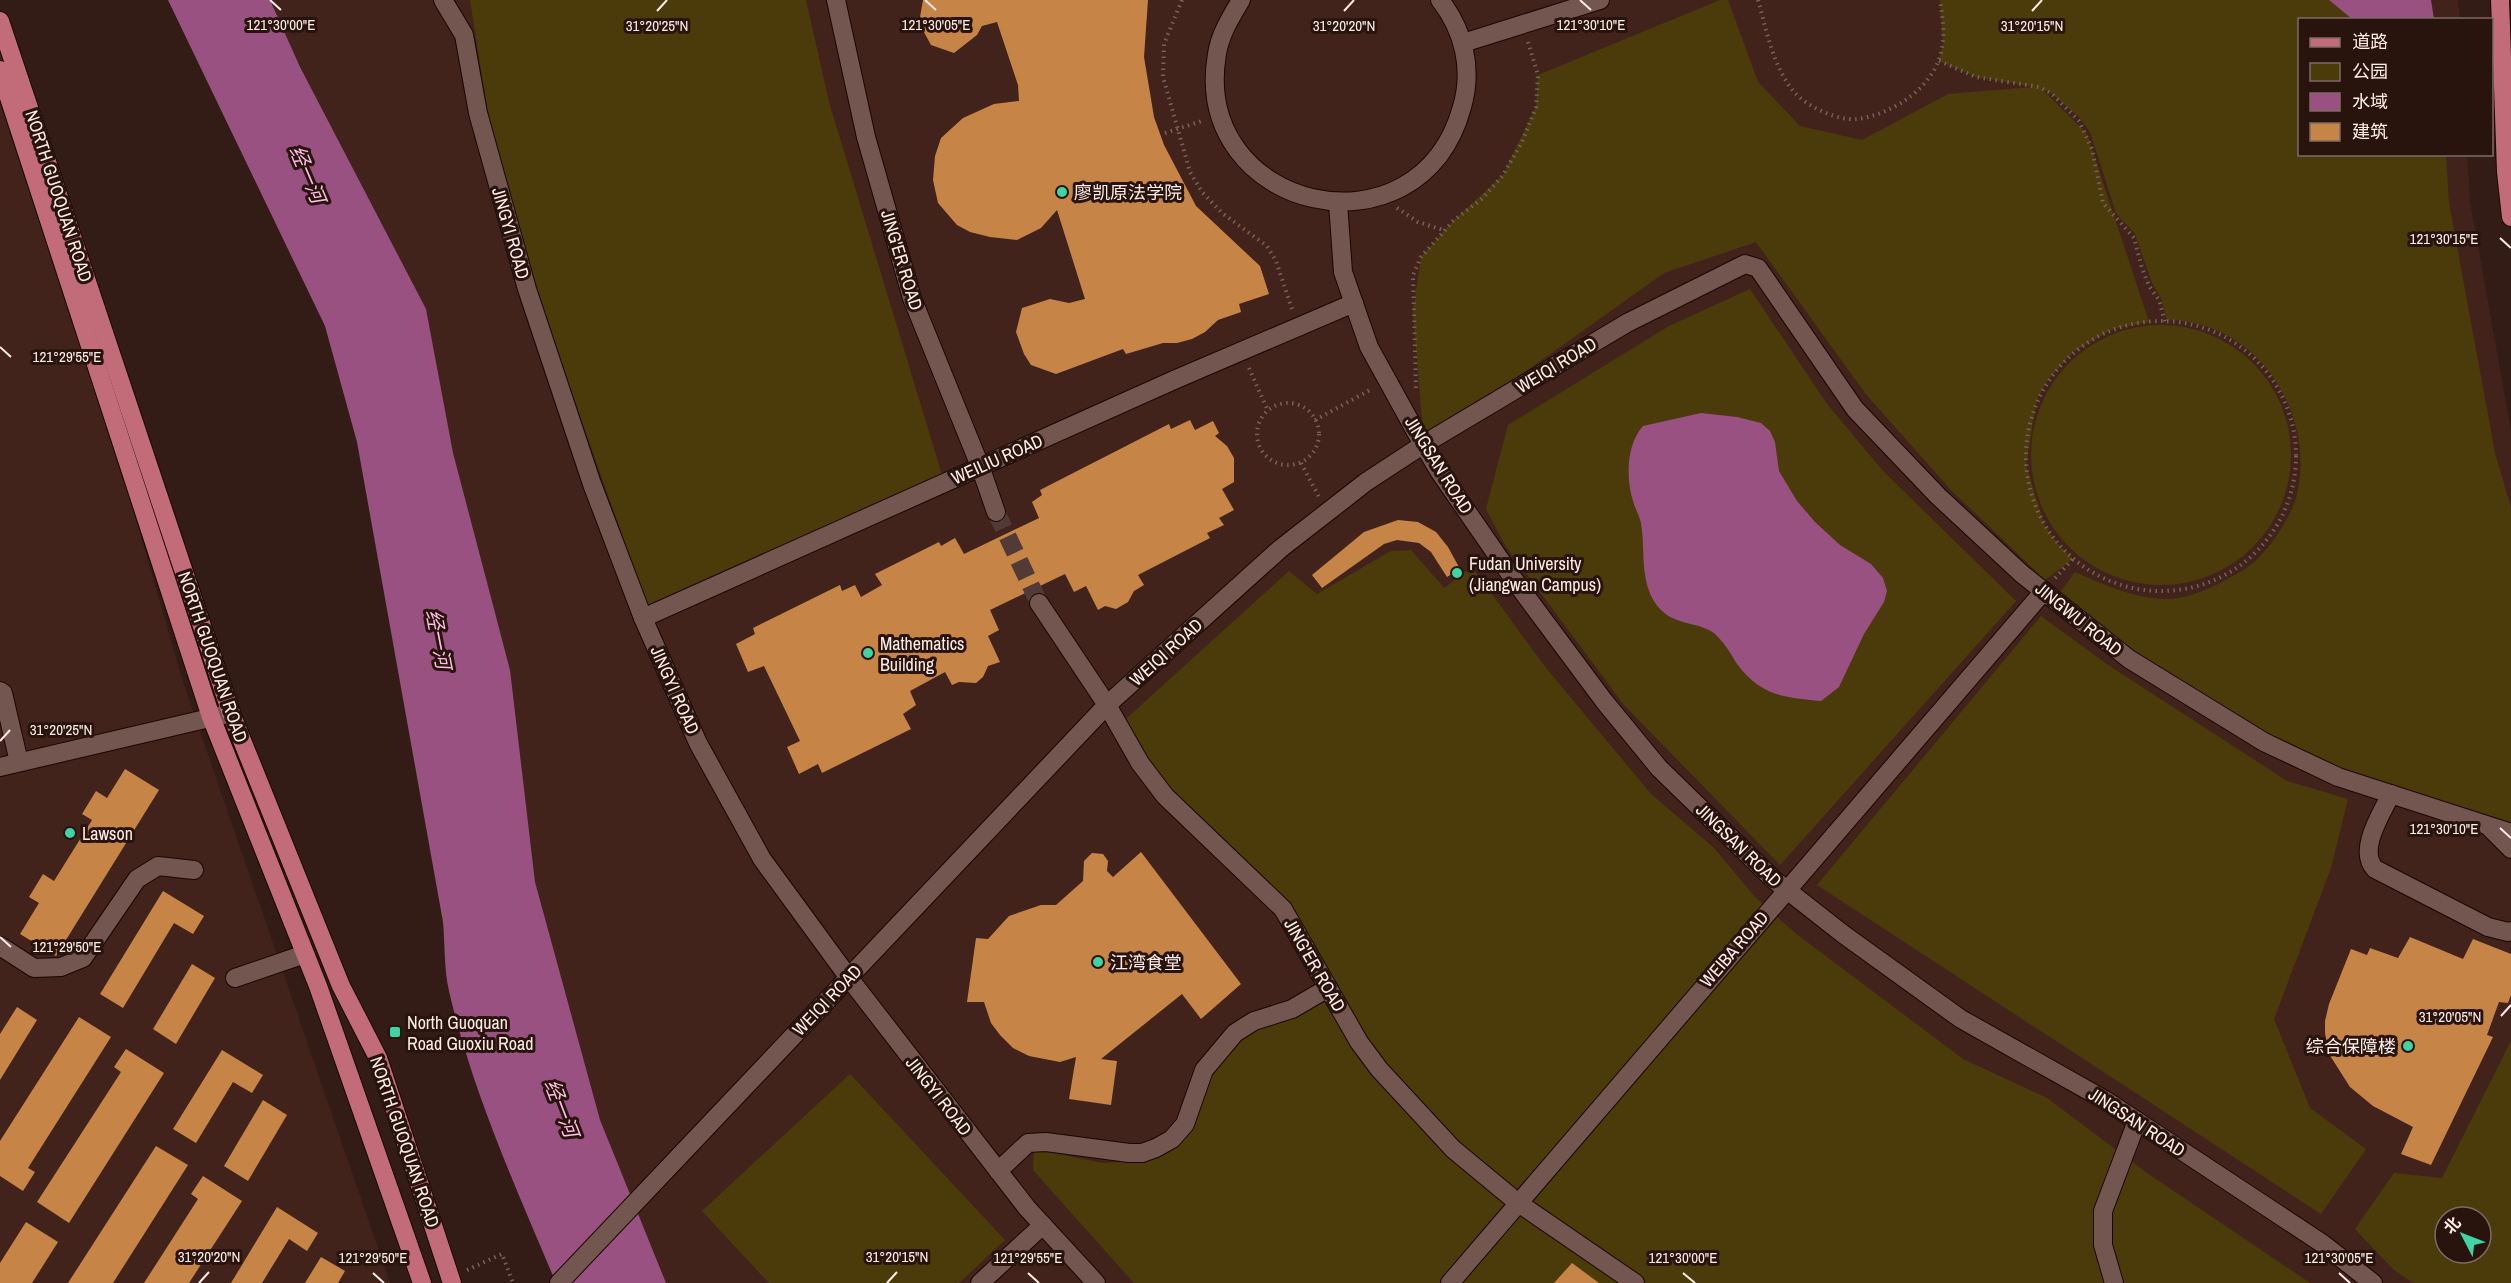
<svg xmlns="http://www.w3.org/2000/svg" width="2511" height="1283" viewBox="0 0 2511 1283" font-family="'Archivo Narrow','Noto Sans SC',sans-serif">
  <rect width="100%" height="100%" fill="#341c16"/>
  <g fill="#42231c" fill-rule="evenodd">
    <path d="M208,0H2458L2460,19L2300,20V154L2467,155L2470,202L2511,431V1283H587L355,325ZM2445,1217H2481V1253H2445Z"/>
    <polygon points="0,49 182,679 390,1283 0,1283"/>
  </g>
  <g fill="#4c3b0a" fill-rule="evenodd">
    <polygon points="470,0 806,0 829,102 942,475 649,610 550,332 516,220 490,126"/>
    <path d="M1720,0H1728L1758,82L1800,126L1862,140L1948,94L2035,87L1976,77L1939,61L1943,43L1940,0H2329L2352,19L2300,20V154L2446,155L2449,203L2495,453L2511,508V822L2339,769L2265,734L2116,639L2058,595L2075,572C2105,585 2132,598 2166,599C2185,600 2209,589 2226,580C2233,575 2242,572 2249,566C2267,554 2292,516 2297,495C2316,411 2256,320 2167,320L2161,298L2152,283L2135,234L2116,213L2090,132L2079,117L2051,93L2043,90L2087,134L2149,322L2113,329L2073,352L2048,380L2037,399L2026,465L2044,524L2057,543L2073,559L2045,580L1951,490L1865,393L1756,242L1664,273L1424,444L1413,311L1421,257L1453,221L1503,175L1536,107L1538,75Z"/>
    <polygon points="1750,289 1827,404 1883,471 2016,601 1780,865 1624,705 1505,545 1486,509 1508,425 1669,326"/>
    <circle cx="2161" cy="455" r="130"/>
    <polygon points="1411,550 1444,588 1472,567 1546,668 1651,794 1714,848 1754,896 1795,933 1963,1059 2047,1098 2147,1173 2310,1283 1134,1283 1033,1170 1034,1149 1103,1163 1140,1161 1170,1147 1213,1068 1249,1031 1336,988 1312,947 1173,795 1140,751 1129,731 1127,718 1289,571 1317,594 1391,551"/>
    <polygon points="2041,616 2108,665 2287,781 2348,799 2331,868 2274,1019 2310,1108 2366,1149 2321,1214 1817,885"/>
    <path d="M2511,1041V1283H2413L2393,1269L2355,1229L2394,1173L2442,1178ZM2445,1217H2481V1253H2445Z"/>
    <polygon points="850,1074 1005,1240 959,1283 769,1283 702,1211"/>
  </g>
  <g fill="#985180">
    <path d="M168,0H270L300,67L426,309L453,453L510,670L535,882L600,1120L666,1283H556C516,1188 472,1091 449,991C444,969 445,945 443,922L357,442L325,326Z"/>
    <polygon points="2329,0 2431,0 2434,19 2352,19"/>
    <path d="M1701,413L1737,417L1761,423L1770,431L1775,442L1779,471L1797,501L1815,522L1840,545L1871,564L1883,578L1887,591L1884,602L1864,634L1839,687L1821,701C1783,697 1761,696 1737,664C1731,654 1724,642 1715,634C1701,622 1677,626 1661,610C1638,586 1646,552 1641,523C1639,515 1635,508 1633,501C1626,479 1626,445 1643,426Z"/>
  </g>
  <g fill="#c78447">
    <polygon points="923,0 1148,0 1144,57 1154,117 1164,145 1196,206 1260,266 1269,294 1239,304 1241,312 1218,320 1205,332 1192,339 1177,343 1163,343 1126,354 1123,349 1056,374 1031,365 1024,354 1016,332 1022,308 1050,299 1069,303 1085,299 1057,210 1041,228 1017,240 990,237 970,232 957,225 938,203 933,180 935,156 941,138 963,118 994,104 1019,101 1018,85 997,22 982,26 977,35 954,53 931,45 919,23"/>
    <polygon points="1190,420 1195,430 1213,421 1219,433 1215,436 1227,446 1234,458 1234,482 1222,489 1234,510 1219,518 1224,525 1207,533 1210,538 1138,575 1144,585 1134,591 1128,602 1116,609 1105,606 1098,610 1086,586 1074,592 1065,574 990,610 999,630 988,636 1000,662 988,666 983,677 976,683 959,682 952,685 945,672 910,691 916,705 903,714 911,729 822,773 818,764 799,774 787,747 800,741 764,666 748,672 736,644 755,634 753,628 840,585 842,591 855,585 861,597 882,585 875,574 939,542 941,546 955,538 964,554 1039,518 1032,502 1042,495 1040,490 1169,424 1171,429"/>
    <polygon points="1398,520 1418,522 1436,532 1448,547 1460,569 1447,577 1431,552 1419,543 1397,540 1384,544 1322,588 1312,575 1364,532"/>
    <polygon points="125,769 159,790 56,956 20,934 39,903 29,897 43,874 54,881 92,820 82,814 96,791 107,798"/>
    <polygon points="1141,852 1241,984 1201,1019 1182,994 1101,1059 1117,1061 1111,1105 1069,1099 1076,1057 1060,1062 1029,1056 1013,1048 1000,1035 991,1023 984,1002 967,1002 976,938 988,939 1009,916 1041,905 1056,905 1083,881 1084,861 1092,853 1103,854 1108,861 1107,871 1113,877"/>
    <polygon points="163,891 204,916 193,934 174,923 123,1008 100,994"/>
    <polygon points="2410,937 2463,959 2473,939 2511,954 2511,995 2508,1003 2499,1002 2487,1035 2493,1037 2431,1165 2401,1154 2413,1127 2373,1106 2350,1087 2329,1054 2325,1033 2325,1021 2329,1004 2351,949 2367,955 2370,948 2398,958"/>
    <polygon points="192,964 215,978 176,1044 153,1029"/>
    <polygon points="17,1007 37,1020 0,1080 0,1034"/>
    <polygon points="79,1017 111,1037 28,1168 35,1172 23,1191 0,1176 0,1141"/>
    <polygon points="126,1049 164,1073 69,1223 37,1202 121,1072 114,1067"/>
    <polygon points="222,1050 263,1075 252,1093 233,1082 196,1143 173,1129"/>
    <polygon points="263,1100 287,1115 248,1181 224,1166"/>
    <polygon points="156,1146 188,1165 113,1283 68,1283"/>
    <polygon points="203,1176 242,1201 189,1283 144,1283 198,1199 191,1194"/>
    <polygon points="277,1207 318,1233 307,1251 289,1239 262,1283 231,1283"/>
    <polygon points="26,1222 58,1242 32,1283 0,1283 0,1263"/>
    <polygon points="321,1257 345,1271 338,1283 305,1283"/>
    <polygon points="1572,1263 1599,1283 1554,1283"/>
  </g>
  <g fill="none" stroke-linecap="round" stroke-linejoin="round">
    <polyline stroke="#523b36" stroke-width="18" stroke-dasharray="18 9" stroke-linecap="butt" points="996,512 1039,603"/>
    <g stroke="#1a0603" stroke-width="20">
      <g id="minor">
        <polyline points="443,0 464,35 478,113 527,289 592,484 643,618 698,743 762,859 849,978 1027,1208 1096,1283"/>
        <polyline points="836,0 866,137 912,298 980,466 996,512"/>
        <path d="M1241,0C1231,17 1220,34 1217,54C1190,211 1419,264 1462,107C1473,69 1464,31 1440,0"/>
        <polyline points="1463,43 1600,0"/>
        <polyline points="1338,203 1343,272 1369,347 1417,434 1439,471 1517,584 1604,701 1659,768 1773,879 1843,934 1961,1019 2105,1100 2323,1244 2373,1283"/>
        <polyline points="1039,603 1107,705 1140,763 1165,796 1283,909 1359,1042 1379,1069 1453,1149 1517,1202 1635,1283"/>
        <polyline points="643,618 1174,380 1354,303"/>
        <polyline points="0,691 3,693 19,762"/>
        <polyline points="0,767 231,713"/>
        <path d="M2391,794C2382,813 2357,850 2375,869L2488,927L2508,932L2511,931"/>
        <polyline points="2490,828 2511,849"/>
        <polyline points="0,946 34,968 61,967 83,958 137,879 158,866 194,870"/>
        <polyline points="235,978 305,954"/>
        <polyline points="998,1171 1028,1143 1046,1142 1129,1153 1142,1153 1156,1148 1172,1139 1185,1124 1204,1070 1235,1033 1254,1021 1292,1009 1328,988"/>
        <polyline points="559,1283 1107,705 1280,549 1366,482 1424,444 1627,323 1745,264 1758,268 1855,409 1938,496 2022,574 2129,659 2264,742 2338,777 2511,833"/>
        <polyline points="980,1283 1043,1225"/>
        <polyline points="1450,1283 2044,591"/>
        <polyline points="2114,1283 2103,1245 2103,1211 2137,1121"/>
      </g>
    </g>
    <g stroke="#1a0603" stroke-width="20">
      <g id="major">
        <polyline points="2500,0 2506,172 2511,217"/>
        <polyline points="0,21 231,713 341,986 378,1058 452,1283"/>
        <polyline points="0,70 211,717 318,986 422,1283"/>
      </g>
    </g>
    <g stroke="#77615c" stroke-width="4" stroke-dasharray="1.5 4.5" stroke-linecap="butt">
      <polyline points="1182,0 1164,44 1163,77 1190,172 1202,192 1222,213 1267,246 1276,261 1292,309"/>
      <path d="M1758,0C1767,31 1773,68 1795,93C1808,107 1838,121 1857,119C1890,115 1928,91 1939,59C1946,40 1943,20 1940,0"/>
      <polyline points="1939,61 1976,77 2039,87 2051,93 2079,121 2092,149 2103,203 2134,238 2142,268 2149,286 2159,300 2165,322"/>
      <polyline points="1165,133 1205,120"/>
      <polyline points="1397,208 1418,222 1443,230"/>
      <circle cx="2161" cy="456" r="135"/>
      <polyline points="1249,368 1268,411"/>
      <polyline points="1416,388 1413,275 1421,257 1453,221 1483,198 1503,175 1522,142 1536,107 1538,75 1528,42"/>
      <circle cx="1288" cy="434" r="31"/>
      <polyline points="1315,420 1372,389"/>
      <polyline points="1301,463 1319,497"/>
      <polyline points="2055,578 2073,559"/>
      <polyline points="467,1270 502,1254 513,1283"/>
    </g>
    <use href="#minor" stroke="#72564f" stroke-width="18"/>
    <use href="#major" stroke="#c26c7a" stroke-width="18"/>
  </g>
  <path fill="none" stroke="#ffede9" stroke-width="2" d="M270,0L281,10M925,0L936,10M1580,0L1591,10M657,11L667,0M1344,11L1354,0M2032,11L2042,0M2500,238L2511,248M0,347L11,357M0,741L10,730M2500,828L2511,838M0,937L11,947M2501,1016L2511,1005M373,1273L384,1283M1028,1273L1039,1283M1683,1273L1695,1283M2339,1273L2350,1283M199,1283L209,1272M887,1283L897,1272"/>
  <g fill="#3ed4a3" stroke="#29130d" stroke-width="2">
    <circle cx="1062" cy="192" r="6"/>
    <circle cx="1457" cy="573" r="6"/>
    <circle cx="868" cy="653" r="6"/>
    <circle cx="70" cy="833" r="6"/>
    <circle cx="1098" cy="962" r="6"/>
    <rect x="389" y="1026" width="12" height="12" rx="3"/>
    <circle cx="2408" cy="1046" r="6"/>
  </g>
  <g text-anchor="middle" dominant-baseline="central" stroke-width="6" stroke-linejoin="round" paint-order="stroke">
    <g font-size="18" fill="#ffede9" stroke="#29130d" text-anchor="start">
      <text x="1074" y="192">廖凯原法学院</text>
      <text x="1469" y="563">Fudan University<tspan x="1469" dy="21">(Jiangwan Campus)</tspan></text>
      <text x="880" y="643">Mathematics<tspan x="880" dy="21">Building</tspan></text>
      <text x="82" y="833">Lawson</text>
      <text x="1110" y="962">江湾食堂</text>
      <text x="407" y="1022">North Guoquan<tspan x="407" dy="21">Road Guoxiu Road</tspan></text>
      <text x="2396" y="1046" text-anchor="end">综合保障楼</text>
    </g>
    <g font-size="18" fill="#ffede9" stroke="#29130d">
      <text transform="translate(59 196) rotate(72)">NORTH GUOQUAN ROAD</text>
      <text transform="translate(511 233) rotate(74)">JINGYI ROAD</text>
      <text transform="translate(902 260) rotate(73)">JING'ER ROAD</text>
      <text transform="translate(1556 365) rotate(-31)">WEIQI ROAD</text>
      <text transform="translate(997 459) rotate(-24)">WEILIU ROAD</text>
      <text transform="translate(1439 465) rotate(58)">JINGSAN ROAD</text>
      <text transform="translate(2079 619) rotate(39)">JINGWU ROAD</text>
      <text transform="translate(1166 652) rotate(-42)">WEIQI ROAD</text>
      <text transform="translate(213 657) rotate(71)">NORTH GUOQUAN ROAD</text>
      <text transform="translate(675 690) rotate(66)">JINGYI ROAD</text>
      <text transform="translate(1739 845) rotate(44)">JINGSAN ROAD</text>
      <text transform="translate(1734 949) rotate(-49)">WEIBA ROAD</text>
      <text transform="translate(1315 965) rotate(60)">JING'ER ROAD</text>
      <text transform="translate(827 1000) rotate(-46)">WEIQI ROAD</text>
      <text transform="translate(939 1096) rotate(52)">JINGYI ROAD</text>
      <text transform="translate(2137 1122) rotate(33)">JINGSAN ROAD</text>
      <text transform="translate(405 1142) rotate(71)">NORTH GUOQUAN ROAD</text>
    </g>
    <g font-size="20" font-style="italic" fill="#fbbee4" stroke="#29130d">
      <text transform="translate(308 174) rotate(67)">经一河</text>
      <text transform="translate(439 639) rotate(79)">经一河</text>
      <text transform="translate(562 1108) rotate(69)">经一河</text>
    </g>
  </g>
  <g font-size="15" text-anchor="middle" fill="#ffede9" stroke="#29130d" stroke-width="6" stroke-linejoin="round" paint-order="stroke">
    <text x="281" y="30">121°30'00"E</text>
    <text x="936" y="30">121°30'05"E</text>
    <text x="1591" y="30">121°30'10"E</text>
    <text x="1344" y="31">31°20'20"N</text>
    <text x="657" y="31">31°20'25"N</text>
    <text x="2032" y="31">31°20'15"N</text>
    <text x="2444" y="244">121°30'15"E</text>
    <text x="67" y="362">121°29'55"E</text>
    <text x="61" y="735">31°20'25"N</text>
    <text x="2444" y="834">121°30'10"E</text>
    <text x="67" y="952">121°29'50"E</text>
    <text x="2450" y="1022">31°20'05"N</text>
    <text x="209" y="1262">31°20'20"N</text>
    <text x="897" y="1262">31°20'15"N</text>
    <text x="373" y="1263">121°29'50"E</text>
    <text x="1028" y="1263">121°29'55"E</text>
    <text x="1683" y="1263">121°30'00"E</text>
    <text x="2339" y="1263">121°30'05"E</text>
  </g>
  <rect x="2298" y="18" width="195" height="138" fill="#29130d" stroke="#7f6a65" stroke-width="1.5"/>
  <rect x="2310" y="38" width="30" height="9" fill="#c26c7a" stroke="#7f6a65" stroke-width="1.5"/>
  <text x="2352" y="48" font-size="18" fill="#ffede9">道路</text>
  <rect x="2310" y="63" width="30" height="18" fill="#4c3b0a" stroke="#7f6a65" stroke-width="1.5"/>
  <text x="2352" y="78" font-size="18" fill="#ffede9">公园</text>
  <rect x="2310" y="93" width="30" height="18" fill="#985180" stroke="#7f6a65" stroke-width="1.5"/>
  <text x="2352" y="108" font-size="18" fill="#ffede9">水域</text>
  <rect x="2310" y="123" width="30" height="18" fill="#c78447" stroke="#7f6a65" stroke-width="1.5"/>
  <text x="2352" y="138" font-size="18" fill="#ffede9">建筑</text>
  <g transform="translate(2463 1235) rotate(312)"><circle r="28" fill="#29130d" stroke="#7f6a65" stroke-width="1.5"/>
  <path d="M0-4.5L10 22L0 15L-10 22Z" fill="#3ed4a3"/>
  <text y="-9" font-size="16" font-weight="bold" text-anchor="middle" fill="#ffede9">北</text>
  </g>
</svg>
